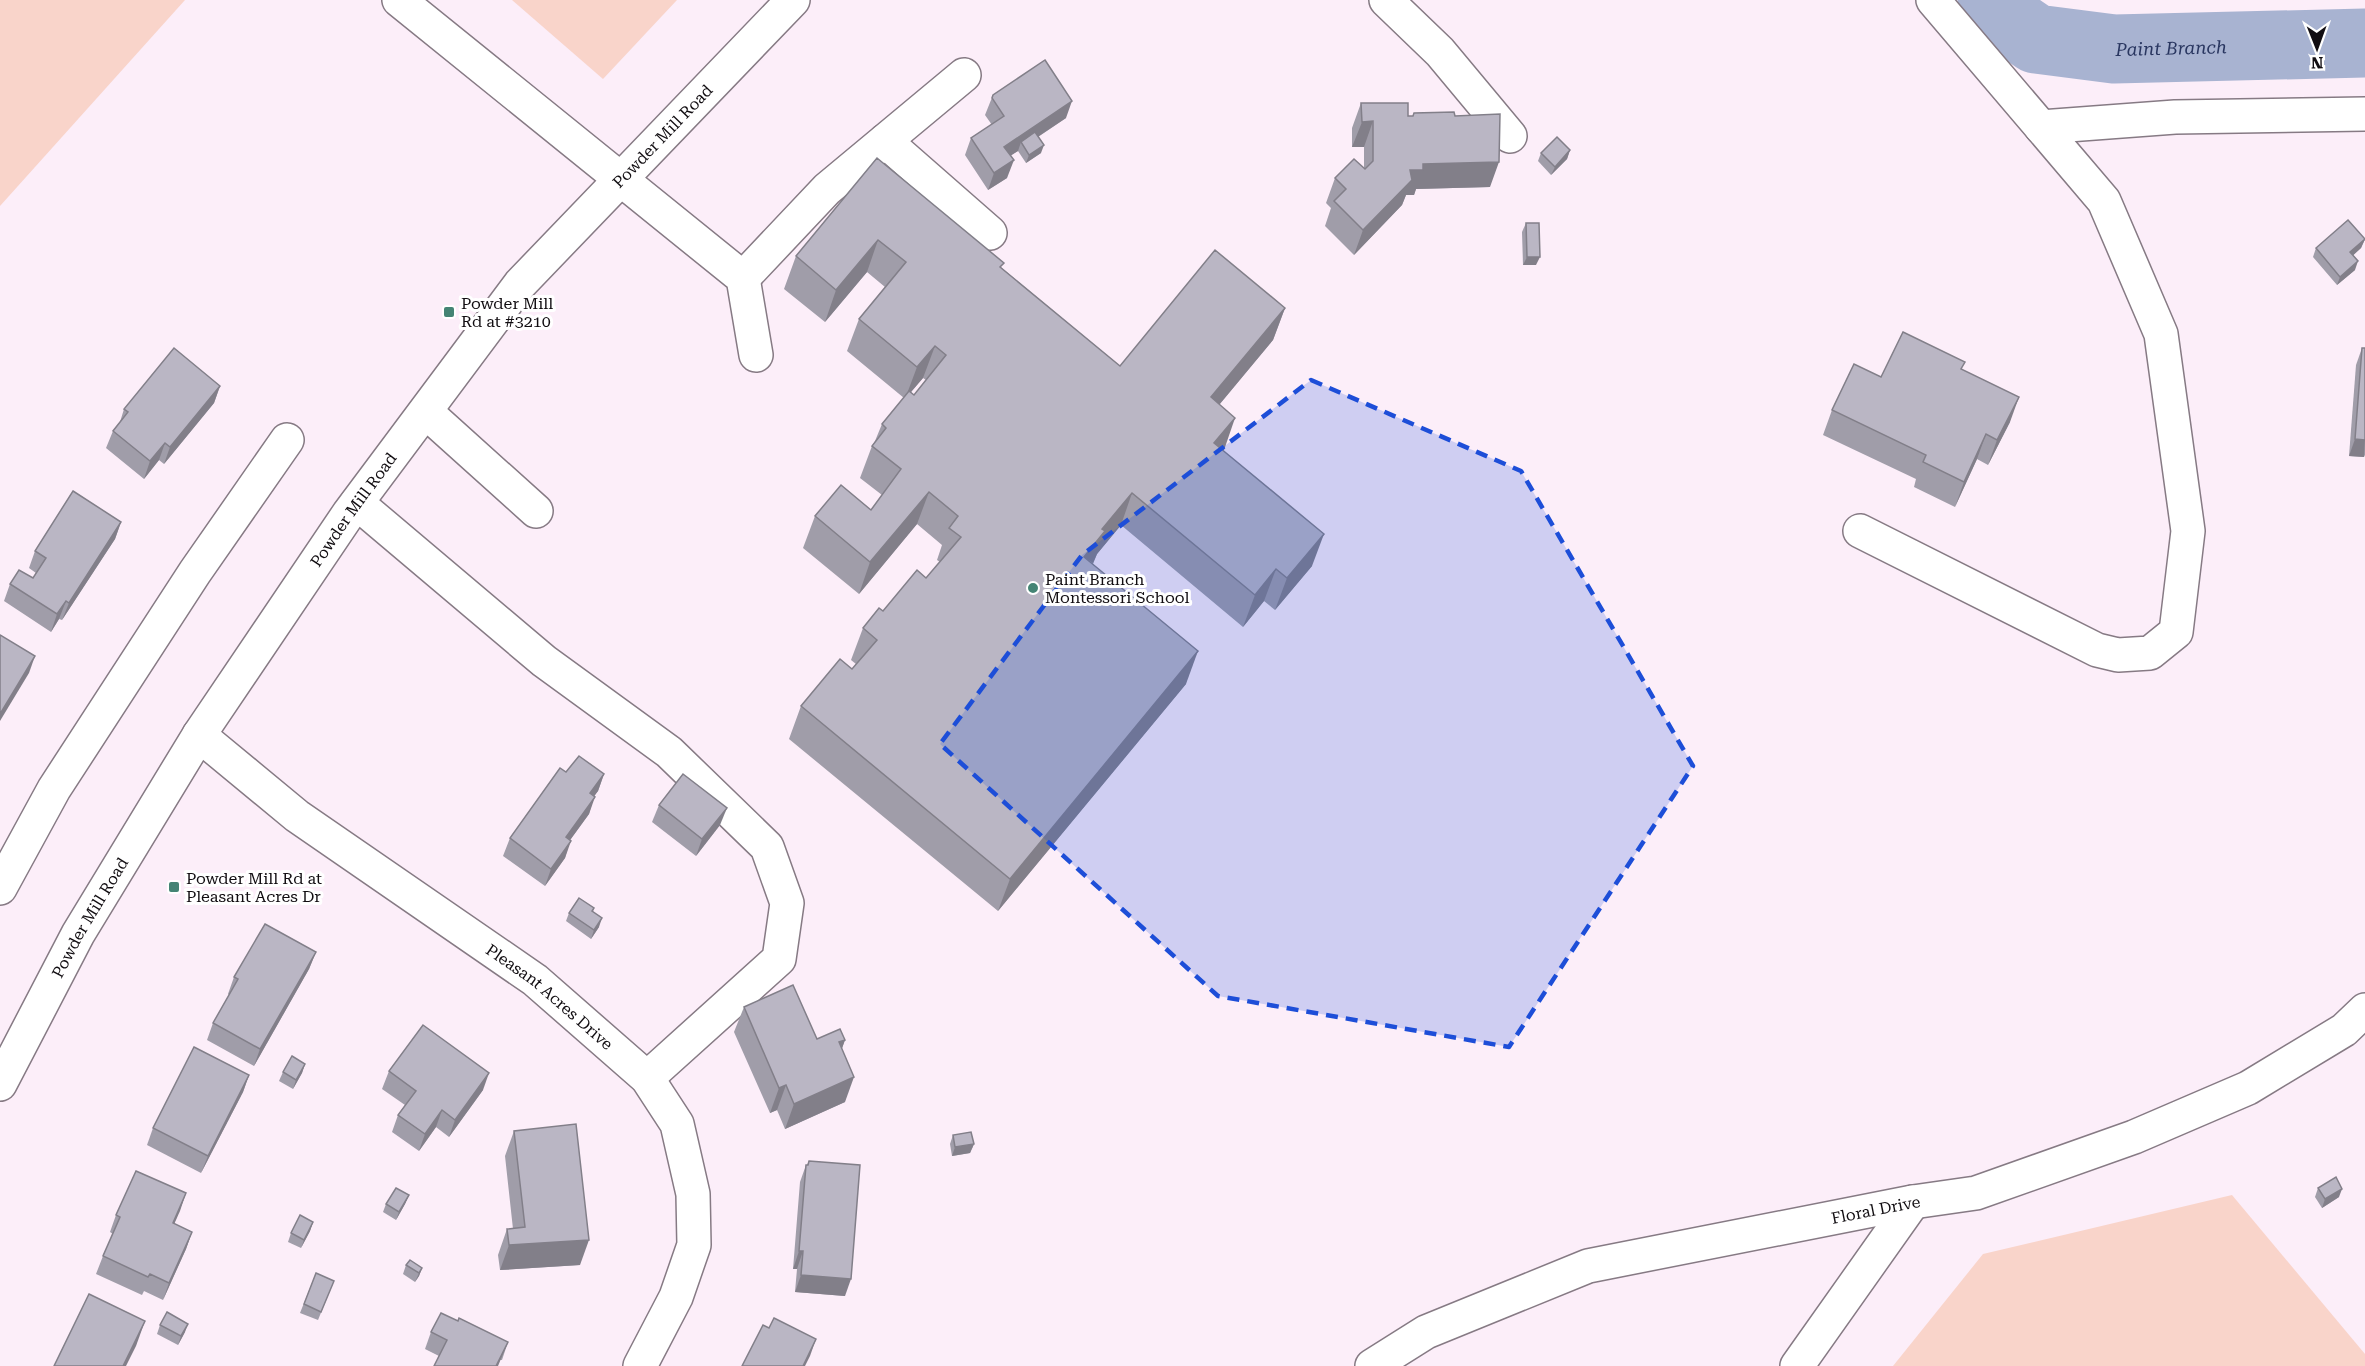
<svg xmlns="http://www.w3.org/2000/svg" width="2365" height="1366" viewBox="0 0 2365 1366" font-family="'Roboto Serif',serif">
  <rect width="100%" height="100%" fill="#fceef9"/>
  <g fill="#f9d4ca">
    <polygon points="0,0 185,0 0,206"/>
    <polygon points="512,0 677,0 603,79"/>
    <polygon points="2232,1195 2365,1354 2365,1366 1893,1366 1983,1254"/>
  </g>
  <g fill="none" stroke-linecap="round" stroke-linejoin="round">
    <path stroke="#a8b3d1" stroke-width="69" id="s1" d="M1992,0L2011,22L2036,39L2114,49L2365,43"/>
    <g stroke="#867a84" stroke-width="36">
      <g id="minor">
        <polyline points="399,0 743,278 756,355"/>
        <polyline points="1386,0 1440,52 1510,136"/>
        <polyline points="2041,127 2175,117 2365,114"/>
        <polyline points="885,141 990,233"/>
        <polyline points="743,278 827,189 964,75"/>
        <polyline points="426,412 536,511"/>
        <polyline points="357,503 544,661 669,752 767,847 787,903 779,959 647,1078"/>
        <polyline points="1860,531 2097,650 2118,655 2150,653 2176,632 2188,531 2161,334 2104,201 1933,0"/>
        <path id="s2" d="M199,735L297,816L535,980L647,1078L677,1124L693,1194L694,1245L676,1297L640,1366"/>
        <polyline points="0,888 54,789 195,572 287,440"/>
        <path id="s3" d="M1372,1366L1426,1332L1588,1266L1913,1202L1976,1193L2134,1137L2248,1088L2344,1030L2365,1010"/>
        <polyline points="1797,1366 1913,1202"/>
      </g>
    </g>
    <g stroke="#867a84" stroke-width="36">
      <g id="major">
        <path id="s4" d="M0,1084L78,934L199,735L349,513L520,284L793,0"/>
      </g>
    </g>
    <use href="#minor" stroke="#fff" stroke-width="33"/>
    <use href="#major" stroke="#fff" stroke-width="33"/>
  </g>
  <g fill="#a09da9" fill-rule="evenodd">
    <polygon points="993,95 1066,118 1038,137 1041,153 1026,163 1018,151 1010,155 1007,178 988,190 965,155 971,138 992,125 985,115"/>
    <polygon points="1361,103 1408,116 1413,116 1414,113 1455,116 1490,187 1416,189 1414,195 1406,195 1402,205 1354,255 1325,226 1331,208 1326,203 1335,178 1364,168 1364,147 1352,147 1352,128"/>
    <polygon points="1570,150 1567,159 1551,175 1538,161 1541,153"/>
    <path d="M877,158L1002,268L1120,366L1285,308L1273,340L1219,405L1223,451L1312,566L1275,610L1264,601L1243,627L1121,525L1097,554L1093,564L1186,684L998,911L789,739L801,706L852,669L856,664L851,660L863,628L883,611L926,578L940,562L937,560L942,545L917,524L859,594L803,548L815,516L871,510L882,495L860,478L872,446L875,441L882,424L904,398L847,351L859,319L885,287L867,272L825,322L784,289L796,256ZM923,378L926,380L914,395L911,392Z"/>
    <polygon points="1526,223 1536,265 1523,265 1522,232"/>
    <polygon points="2365,239 2361,248 2353,255 2355,270 2337,285 2313,257 2316,248"/>
    <polygon points="2362,348 2365,348 2365,455 2364,457 2349,456 2356,365"/>
    <polygon points="1962,369 2010,422 1988,465 1977,459 1955,507 1914,487 1916,479 1823,435 1832,410 1881,377"/>
    <polygon points="220,386 214,403 164,464 159,460 144,479 106,448 113,431 120,422 124,409"/>
    <polygon points="121,522 115,539 62,620 59,619 51,632 4,601 10,584 33,578 36,573 29,568 35,551"/>
    <polygon points="566,772 604,774 598,791 594,796 589,814 570,840 565,858 545,886 503,856 510,838"/>
    <polygon points="659,805 720,825 696,856 652,822"/>
    <polygon points="594,908 593,912 599,927 591,939 566,921 569,913"/>
    <polygon points="316,952 309,969 254,1066 207,1040 213,1023 229,995 228,994 234,977"/>
    <polygon points="744,1007 817,1039 845,1040 842,1048 845,1102 785,1129 777,1110 770,1113 734,1032"/>
    <polygon points="305,1064 302,1073 293,1089 279,1081 283,1072"/>
    <polygon points="389,1071 483,1090 449,1137 436,1127 419,1151 392,1132 398,1115 405,1105 382,1089"/>
    <polygon points="249,1075 243,1092 201,1173 147,1145 153,1128"/>
    <polygon points="514,1131 580,1265 500,1270 498,1255 507,1229 513,1229 505,1156"/>
    <polygon points="953,1135 974,1144 970,1153 952,1156 950,1144"/>
    <polygon points="809,1161 845,1296 795,1292 797,1269 793,1269 800,1182 806,1165 807,1165"/>
    <polygon points="2318,1188 2339,1197 2322,1208 2315,1197"/>
    <polygon points="186,1193 174,1224 192,1232 186,1249 163,1300 144,1291 142,1295 96,1274 103,1256 113,1234 110,1232 116,1215"/>
    <polygon points="409,1195 405,1204 396,1220 383,1212 386,1204"/>
    <polygon points="313,1222 310,1231 301,1248 288,1242 291,1233"/>
    <polygon points="406,1265 422,1268 419,1276 415,1282 403,1274"/>
    <polygon points="316,1273 334,1281 318,1320 300,1313"/>
    <polygon points="458,1321 508,1342 502,1360 439,1356 425,1349 431,1332"/>
    <polygon points="160,1325 185,1332 178,1345 157,1334"/>
  </g>
  <g fill="#827f89">
    <polygon points="1072,101 1066,118 1024,146 1021,142 1018,151 998,164 1004,147"/>
    <polygon points="1373,121 1364,147 1352,147 1362,122"/>
    <polygon points="1044,145 1041,153 1026,163 1029,155"/>
    <polygon points="1570,150 1567,159 1551,175 1555,167"/>
    <polygon points="1014,160 1007,178 988,190 994,173"/>
    <polygon points="1499,162 1490,187 1416,189 1414,195 1406,195 1402,205 1354,255 1363,230 1410,170 1423,164"/>
    <polygon points="2365,239 2361,248 2347,261 2350,252"/>
    <polygon points="878,240 867,272 825,322 836,290"/>
    <polygon points="1527,257 1540,257 1536,265 1523,265"/>
    <polygon points="2358,261 2355,270 2337,285 2340,277"/>
    <polygon points="1285,308 1273,340 1199,429 1211,397"/>
    <polygon points="935,346 923,378 905,399 917,367"/>
    <polygon points="220,386 214,403 164,464 170,447"/>
    <polygon points="2019,397 2010,422 1988,465 1997,440"/>
    <polygon points="1235,418 1224,450 1203,476 1214,443"/>
    <polygon points="1986,434 1977,459 1955,507 1964,482"/>
    <polygon points="2355,439 2365,440 2364,457 2349,456"/>
    <polygon points="165,443 159,460 144,479 150,461"/>
    <polygon points="929,492 917,524 859,594 870,562"/>
    <polygon points="1132,493 1121,525 1097,554 1093,563 1084,557 1102,529"/>
    <polygon points="121,522 115,539 62,620 69,603"/>
    <polygon points="1324,534 1312,566 1275,610 1287,578"/>
    <polygon points="1276,569 1264,601 1243,627 1255,595"/>
    <polygon points="66,601 59,619 51,632 57,614"/>
    <polygon points="1198,651 1186,684 998,911 1010,879"/>
    <polygon points="35,656 29,673 0,721 0,714"/>
    <polygon points="604,774 598,791 584,810 590,793"/>
    <polygon points="595,797 589,814 560,854 566,837"/>
    <polygon points="727,808 720,825 696,856 702,839"/>
    <polygon points="571,841 565,858 545,886 551,869"/>
    <polygon points="602,918 599,927 591,939 594,930"/>
    <polygon points="316,952 309,969 254,1066 260,1049"/>
    <polygon points="845,1040 836,1065 839,1042"/>
    <polygon points="305,1064 302,1073 293,1089 296,1080"/>
    <polygon points="489,1073 483,1090 449,1137 455,1120"/>
    <polygon points="249,1075 243,1092 201,1173 208,1156"/>
    <polygon points="854,1077 845,1102 785,1129 794,1104"/>
    <polygon points="786,1085 777,1110 770,1113 779,1088"/>
    <polygon points="442,1110 436,1127 419,1151 425,1134"/>
    <polygon points="974,1144 970,1153 952,1156 955,1147"/>
    <polygon points="2342,1189 2339,1197 2322,1208 2325,1199"/>
    <polygon points="186,1193 180,1211 167,1240 173,1223"/>
    <polygon points="409,1195 405,1204 396,1220 399,1212"/>
    <polygon points="313,1222 310,1231 301,1248 304,1240"/>
    <polygon points="192,1232 186,1249 163,1300 169,1283"/>
    <polygon points="589,1240 580,1265 500,1270 509,1245"/>
    <polygon points="799,1251 803,1251 797,1269 793,1269"/>
    <polygon points="422,1268 419,1276 415,1282 419,1273"/>
    <polygon points="801,1275 851,1279 845,1296 795,1292"/>
    <polygon points="145,1321 136,1346 126,1366 123,1366"/>
    <polygon points="188,1324 185,1332 178,1345 181,1336"/>
    <polygon points="816,1339 810,1356 805,1366 803,1366"/>
    <polygon points="508,1342 498,1366 496,1366"/>
  </g>
  <g fill="#bab6c4" stroke="#827f89" stroke-width="1.5">
    <polygon points="1045,60 1072,101 1004,147 1014,160 994,173 971,138 1004,116 992,98 993,95"/>
    <polygon points="1361,103 1408,103 1408,116 1413,116 1414,113 1454,112 1455,116 1500,114 1499,162 1423,164 1423,170 1410,170 1412,180 1363,230 1334,201 1346,189 1335,178 1354,159 1365,169 1373,161 1373,121 1362,122"/>
    <polygon points="1035,132 1044,145 1029,155 1021,142"/>
    <polygon points="1557,137 1570,150 1555,167 1541,153"/>
    <polygon points="877,158 1004,263 1000,267 1120,366 1215,250 1285,308 1211,397 1235,418 1214,443 1324,534 1287,578 1276,569 1255,595 1132,493 1102,529 1105,531 1084,557 1198,651 1010,879 801,706 840,659 852,669 877,640 863,628 879,608 883,611 917,570 926,578 961,537 949,528 958,516 929,492 870,562 815,516 841,485 871,510 901,469 872,446 886,428 882,424 909,391 914,395 946,355 935,346 917,367 859,319 906,262 878,240 836,290 796,256"/>
    <polygon points="2348,220 2365,239 2350,252 2358,261 2340,277 2316,248"/>
    <polygon points="1526,223 1539,223 1540,257 1527,257"/>
    <polygon points="1903,332 1965,362 1961,369 2019,397 1997,440 1986,434 1964,482 1923,462 1926,455 1832,410 1854,364 1881,377"/>
    <polygon points="174,348 220,386 170,447 165,443 150,461 113,431 128,412 124,409"/>
    <polygon points="2362,348 2365,348 2365,440 2355,439"/>
    <polygon points="73,491 121,522 69,603 66,601 57,614 10,584 19,570 33,578 46,558 35,551"/>
    <polygon points="0,635 35,656 0,714"/>
    <polygon points="579,756 604,774 590,793 595,797 566,837 571,841 551,869 510,838 560,768 566,772"/>
    <polygon points="683,774 727,808 702,839 659,805"/>
    <polygon points="579,898 594,908 592,911 602,918 594,930 569,913"/>
    <polygon points="265,924 316,952 260,1049 213,1023 238,979 234,977"/>
    <polygon points="793,985 817,1039 840,1029 845,1040 839,1042 854,1077 794,1104 786,1085 779,1088 744,1007"/>
    <polygon points="423,1025 489,1073 455,1120 442,1110 425,1134 398,1115 416,1091 389,1071"/>
    <polygon points="194,1047 249,1075 208,1156 153,1128"/>
    <polygon points="292,1056 305,1064 296,1080 283,1072"/>
    <polygon points="576,1124 589,1240 509,1245 507,1229 525,1227 514,1131"/>
    <polygon points="971,1132 974,1144 955,1147 953,1135"/>
    <polygon points="809,1161 860,1165 851,1279 801,1275 803,1251 799,1251 806,1165 808,1165"/>
    <polygon points="136,1171 186,1193 173,1223 192,1232 169,1283 150,1274 148,1277 103,1256 120,1217 116,1215"/>
    <polygon points="2336,1177 2342,1189 2325,1199 2318,1188"/>
    <polygon points="396,1188 409,1195 399,1212 386,1204"/>
    <polygon points="300,1215 313,1222 304,1240 291,1233"/>
    <polygon points="410,1260 422,1268 419,1273 406,1265"/>
    <polygon points="316,1273 334,1281 321,1312 304,1304"/>
    <polygon points="89,1294 145,1321 123,1366 54,1366"/>
    <polygon points="167,1312 188,1324 181,1336 160,1325"/>
    <polygon points="441,1313 458,1321 459,1318 508,1342 496,1366 434,1366 447,1340 431,1332"/>
    <polygon points="774,1318 816,1339 803,1366 742,1366 763,1325 769,1328"/>
  </g>
  <path fill="#1d4ed8" fill-opacity="0.2" stroke="#1d4ed8" stroke-width="4.5" stroke-dasharray="12 8" stroke-linejoin="round" d="M1311,380L1521,471L1693,766L1509,1047L1218,996L940,744L1082,555Z"/>
  <g fill="#448474" stroke="#fff" stroke-width="2">
    <rect x="443" y="306" width="12" height="12" rx="3"/>
    <circle cx="1033" cy="588" r="6"/>
    <rect x="168" y="881" width="12" height="12" rx="3"/>
  </g>
  <g text-anchor="middle" dominant-baseline="central" stroke-width="6" stroke-linejoin="round" paint-order="stroke">
    <g font-size="16" fill="#110d11" stroke="#fff">
      <text stroke="none"><textPath href="#s4" startOffset="1161">Powder Mill Road</textPath></text>
      <text stroke="none"><textPath href="#s4" startOffset="675">Powder Mill Road</textPath></text>
      <text stroke="none"><textPath href="#s4" startOffset="189">Powder Mill Road</textPath></text>
      <text stroke="none"><textPath href="#s2" startOffset="438">Pleasant Acres Drive</textPath></text>
      <text stroke="none"><textPath href="#s3" startOffset="532">Floral Drive</textPath></text>
    </g>
    <g font-size="16" fill="#110d11" stroke="#fff" text-anchor="start">
      <text x="461" y="303">Powder Mill<tspan x="461" dy="18">Rd at #3210</tspan></text>
      <text x="1045" y="579">Paint Branch<tspan x="1045" dy="18">Montessori School</tspan></text>
      <text x="186" y="878">Powder Mill Rd at<tspan x="186" dy="18">Pleasant Acres Dr</tspan></text>
    </g>
    <g font-size="18" font-style="italic" fill="#293660" stroke="#fff">
      <text stroke="none"><textPath href="#s1" startOffset="195">Paint Branch</textPath></text>
    </g>
  </g>
  <g transform="translate(2317 48) rotate(179)" stroke="#ffffff" stroke-width="4.5" paint-order="stroke">
  <path d="M0-4.5L10 22L0 15L-10 22Z" fill="#110d11"/>
  <text y="-9" font-size="16" font-weight="bold" text-anchor="middle" fill="#110d11">N</text>
  </g>
</svg>
